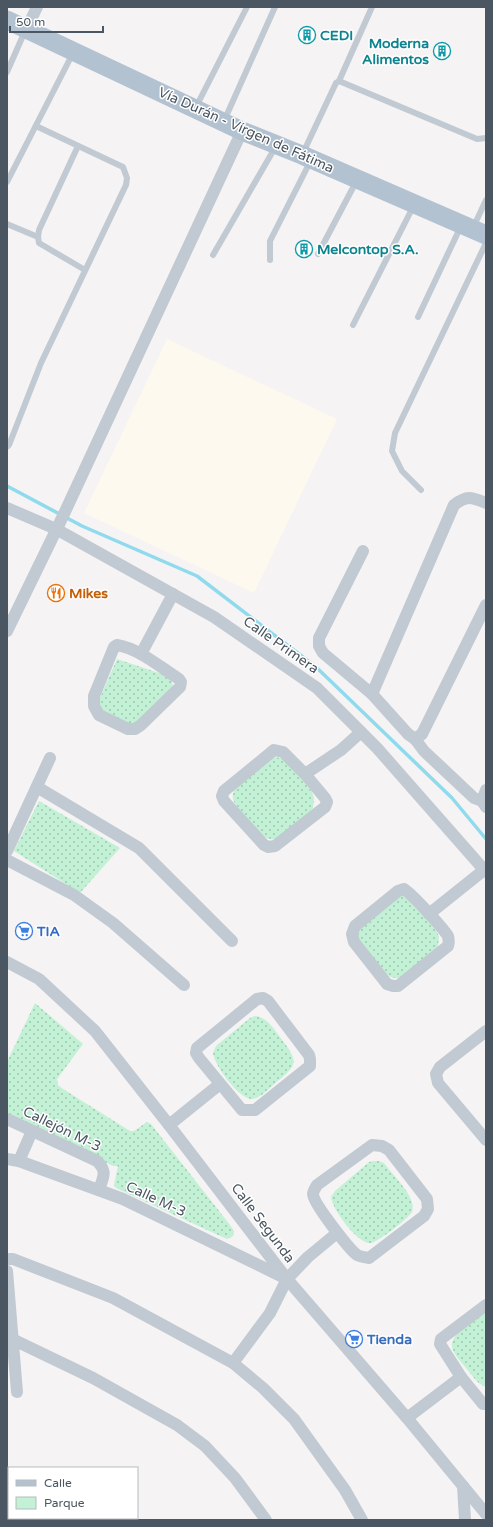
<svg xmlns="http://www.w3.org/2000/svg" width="493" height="1527" viewBox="0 0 493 1527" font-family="'Varela Round',sans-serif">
  <defs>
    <pattern id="green-dots" width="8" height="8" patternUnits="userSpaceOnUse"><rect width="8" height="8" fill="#c3f1d5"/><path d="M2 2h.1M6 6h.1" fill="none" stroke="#a0c6b0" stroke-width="1.8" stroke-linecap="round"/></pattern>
  </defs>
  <rect width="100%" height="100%" fill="#f5f3f3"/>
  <polygon fill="#fdf9ef" points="167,339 337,419 254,593 84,513"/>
  <g fill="url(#green-dots)">
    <polygon points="117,659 168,676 172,682 173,687 134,726 100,710 98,702"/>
    <path d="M275,757L286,759L312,792L314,798L313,808L309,813C301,820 284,837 274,839C269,840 263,837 260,834C253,827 235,807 233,799C232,794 234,791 236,787Z"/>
    <polygon points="39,801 120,848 80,893 14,851"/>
    <path d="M400,896H406L410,898L437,932L439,937L438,947C430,954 407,978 397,978C392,978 388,976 385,973L358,938V932L361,926Z"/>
    <polygon points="35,1003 83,1044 57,1079 58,1085 63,1089 130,1131 134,1131 147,1122 151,1124 230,1225 234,1231 233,1236 227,1239 218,1235 116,1188 114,1185 118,1166 113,1166 7,1113 7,1062"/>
    <path d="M255,1016C267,1017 273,1028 280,1037C300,1063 298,1065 273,1085C268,1090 261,1097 253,1099C240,1101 214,1065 213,1053L216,1046L250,1018Z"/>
    <path d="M374,1161H379L384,1163C391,1173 410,1191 412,1203C413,1205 413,1209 412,1212C409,1218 378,1242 371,1243C358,1245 332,1209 331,1197L335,1191L369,1162Z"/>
    <path d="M486,1309V1387C477,1384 472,1375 466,1368C461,1362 454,1355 452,1347C449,1335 477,1316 486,1309Z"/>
  </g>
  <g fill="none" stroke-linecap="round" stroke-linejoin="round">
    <polyline stroke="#90daee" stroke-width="3.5" points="7,486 82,526 197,576 316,667 452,798 486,839"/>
    <g stroke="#c1cad2" stroke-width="6">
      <polyline points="7,72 25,31"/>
      <polyline points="339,81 477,139 486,138"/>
      <polyline points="196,107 247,7"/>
      <polyline points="224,121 275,7"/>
      <polyline points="78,146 39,230 38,237 39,243 85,270"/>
      <polyline points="303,153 336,83 339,81 372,7"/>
      <polyline points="7,182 73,53"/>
      <polyline points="7,224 38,237"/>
      <polyline points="473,228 486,200"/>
      <polyline points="318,254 357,180"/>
      <polyline points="213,255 276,146"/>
      <polyline points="270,260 270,241 310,162"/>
      <polyline points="418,317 461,226"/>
      <polyline points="353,325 414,205"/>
      <polyline points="7,447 9,445 41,363 126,185 127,178 123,167 36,126"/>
      <polyline points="421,490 402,471 392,451 395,433 486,243"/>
    </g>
    <g stroke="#c1cad2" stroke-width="12">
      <polyline points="26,30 37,7"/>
      <polyline points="7,508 56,529 214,617 317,688 377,748 486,872"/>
      <polyline points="363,551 319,638 319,646 323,653 372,694 408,734 415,739 424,751 474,798 482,801"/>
      <polyline points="7,631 63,516 242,131"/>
      <path d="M117,645C140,649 160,667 179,679L181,682L180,687L141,725L135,729H128L99,715L94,706V696L114,647Z"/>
      <polyline points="141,654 173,594"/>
      <path d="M372,694L454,505C467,495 471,497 486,503"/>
      <polyline points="415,739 422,734 486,605"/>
      <polygon points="274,750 283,752 305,774 325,798 327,802 325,807 275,846 268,847 264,845 224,801 222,796 224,791"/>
      <polyline points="305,774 341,750 361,732"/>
      <polyline points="37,787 139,848 232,941"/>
      <polyline points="486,790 482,801 486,807"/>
      <polyline points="7,851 50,758"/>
      <polyline points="7,860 74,895 113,923 184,985"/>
      <path d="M404,889C413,895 442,927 448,936C449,940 449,943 448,946L398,986H393L387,984L354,942L352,934L355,926L398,891Z"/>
      <polyline points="429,914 484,870"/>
      <polyline points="7,962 39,979 95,1031 169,1125 287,1279 407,1418 486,1514"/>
      <polygon points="263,998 268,1001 309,1055 310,1059 310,1066 255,1110 242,1110 199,1058 196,1053 197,1048 257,999"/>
      <polyline points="486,1031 440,1067 436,1074 438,1083 486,1140"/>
      <path d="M7,1119L97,1161C108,1172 103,1177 99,1190"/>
      <polyline points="169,1125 220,1084"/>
      <path d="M372,1145L382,1146L389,1150L427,1199L428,1209L424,1216L369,1258C364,1257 361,1257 357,1255C349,1249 313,1203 313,1194C313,1191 316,1187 317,1185Z"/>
      <polyline points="7,1159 19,1161 123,1199 283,1277"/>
      <polyline points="19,1161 32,1131"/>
      <polyline points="9,1259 13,1259 113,1298 233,1363 263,1388 294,1419 345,1490 362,1520"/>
      <polyline points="7,1271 17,1392"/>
      <polyline points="486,1305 441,1339 440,1344 461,1377 483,1404 486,1404"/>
      <polyline points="14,1340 93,1378 177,1425 205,1446 235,1478 266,1520"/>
      <polyline points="233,1363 270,1313 287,1279 308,1257 337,1233"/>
      <polyline points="407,1418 461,1377"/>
      <polyline points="463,1486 465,1520"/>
    </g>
    <polyline stroke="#b3c2d1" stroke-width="19" points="7,20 242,131 302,155 486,235"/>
  </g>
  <defs>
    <g id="building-ring" transform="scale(0.9)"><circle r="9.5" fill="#fff" stroke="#0f9aa8" stroke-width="1.5"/><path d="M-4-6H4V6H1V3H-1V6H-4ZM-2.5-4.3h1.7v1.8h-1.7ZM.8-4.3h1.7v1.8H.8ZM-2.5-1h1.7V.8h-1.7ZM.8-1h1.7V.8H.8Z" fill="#0f9aa8"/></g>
    <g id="restaurant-ring" transform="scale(0.9)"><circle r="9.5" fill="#fff" stroke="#e8710a" stroke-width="1.5"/><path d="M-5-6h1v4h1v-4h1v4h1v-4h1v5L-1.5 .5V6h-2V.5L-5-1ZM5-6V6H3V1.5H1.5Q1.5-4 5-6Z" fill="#e8710a"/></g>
    <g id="supermarket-ring" transform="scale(0.9)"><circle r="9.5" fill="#fff" stroke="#3f7fe0" stroke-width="1.5"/><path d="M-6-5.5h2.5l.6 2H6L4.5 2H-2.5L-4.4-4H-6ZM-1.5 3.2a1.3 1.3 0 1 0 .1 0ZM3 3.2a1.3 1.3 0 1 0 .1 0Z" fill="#3f7fe0"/></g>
  </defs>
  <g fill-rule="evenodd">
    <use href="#building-ring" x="307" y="35"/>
    <use href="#building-ring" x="442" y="51"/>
    <use href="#building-ring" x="304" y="249"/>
    <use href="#restaurant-ring" x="56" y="593"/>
    <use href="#supermarket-ring" x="24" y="931"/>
    <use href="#supermarket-ring" x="354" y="1339"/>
  </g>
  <g text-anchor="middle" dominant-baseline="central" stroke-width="3" stroke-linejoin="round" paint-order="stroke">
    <g font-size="14" font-weight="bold" fill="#0d838f" stroke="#fff" text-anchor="start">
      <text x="320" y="35">CEDI</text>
      <text x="429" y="43" text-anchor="end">Moderna<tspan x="429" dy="16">Alimentos</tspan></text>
      <text x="317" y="249">Melcontop S.A.</text>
    </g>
    <g font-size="14" fill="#4a5661" stroke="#fff">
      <text transform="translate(246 130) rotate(24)">Vía Durán - Vírgen de Fátima</text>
      <text transform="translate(281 645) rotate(35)">Calle Primera</text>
      <text transform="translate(62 1129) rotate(26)">Callejón M-3</text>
      <text transform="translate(156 1199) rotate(25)">Calle M-3</text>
      <text transform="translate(263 1223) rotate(53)">Calle Segunda</text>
    </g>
    <g font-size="14" font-weight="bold" fill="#c56008" stroke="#fff" text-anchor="start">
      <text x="69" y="593">Mikes</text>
    </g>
    <g font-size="14" font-weight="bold" fill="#366cbe" stroke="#fff" text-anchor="start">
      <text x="37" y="931">TIA</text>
      <text x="367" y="1339">Tienda</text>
    </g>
  </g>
  <rect width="493" height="1527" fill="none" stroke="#4a5661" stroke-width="16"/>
  <rect x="8" y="1467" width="130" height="52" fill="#ffffff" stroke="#b7bbc0"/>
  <rect x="16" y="1480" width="20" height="6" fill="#b3c2d1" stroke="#b7bbc0"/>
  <text x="44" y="1487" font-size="12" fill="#4a5661">Calle</text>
  <rect x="16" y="1497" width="20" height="12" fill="#c3f1d5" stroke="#b7bbc0"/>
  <text x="44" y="1507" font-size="12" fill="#4a5661">Parque</text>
  <path d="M10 26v6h93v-6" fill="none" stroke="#4a5661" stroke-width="2"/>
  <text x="16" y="26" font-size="12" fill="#4a5661" stroke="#ffffff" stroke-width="3" paint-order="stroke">50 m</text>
</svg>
